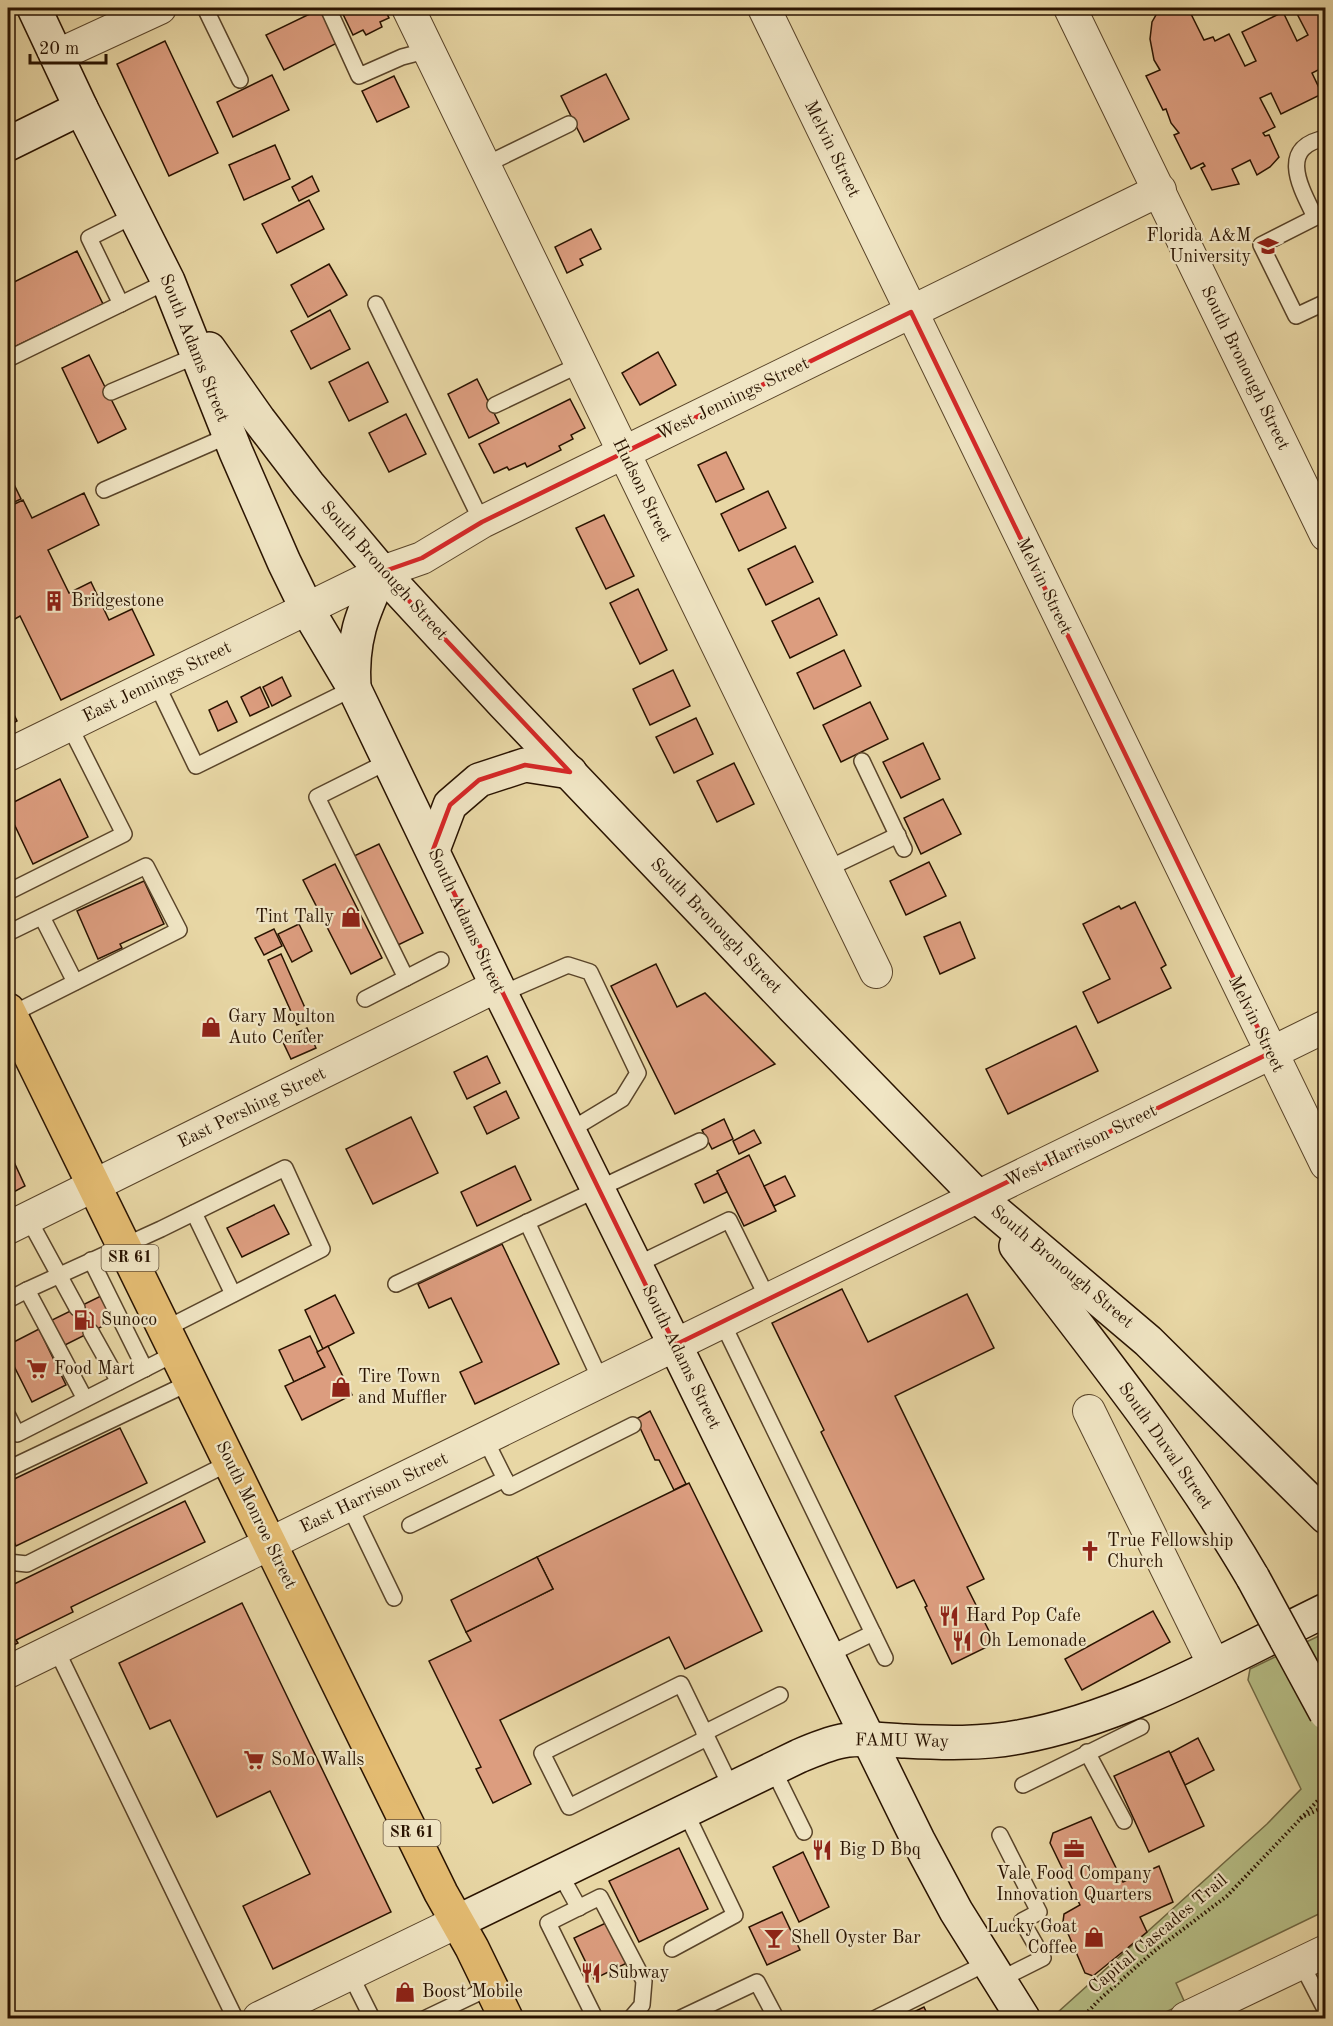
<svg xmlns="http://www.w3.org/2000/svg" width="1333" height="2026" viewBox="0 0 1333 2026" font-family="'Old Standard TT',serif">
  <rect width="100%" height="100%" fill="#e8d7a5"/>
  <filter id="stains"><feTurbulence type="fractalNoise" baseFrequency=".00333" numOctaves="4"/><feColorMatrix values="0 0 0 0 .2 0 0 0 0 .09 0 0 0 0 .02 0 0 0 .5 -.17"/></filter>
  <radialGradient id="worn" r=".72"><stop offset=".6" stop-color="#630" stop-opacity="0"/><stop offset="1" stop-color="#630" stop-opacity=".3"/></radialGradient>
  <polygon fill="#b6be86" stroke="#706843" stroke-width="1.5" points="1325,1633 1325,1911 1176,1983 1185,2003 1153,2018 1064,2018 1057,2013 1267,1824 1301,1789 1248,1680 1250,1669"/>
  <g fill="#dc9d7f" stroke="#291300" stroke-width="1.5">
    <polygon points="322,8 339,42 284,70 266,35"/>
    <polygon points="340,8 384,8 389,18 380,22 382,27 366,35 363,30 353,35"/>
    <polygon points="1160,8 1188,8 1204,40 1213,37 1215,41 1229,34 1245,66 1256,61 1242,32 1283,12 1297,41 1308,35 1294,8 1326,8 1326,70 1324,67 1312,73 1322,94 1281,114 1271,93 1260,98 1275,127 1263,133 1265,136 1269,135 1279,157 1270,167 1257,175 1250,160 1232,169 1239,184 1212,190 1201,168 1205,166 1203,163 1191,169 1174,135 1179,133 1171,123 1166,109 1163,110 1146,76 1160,70 1154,60 1150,39 1152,22"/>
    <polygon points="165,41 218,153 169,176 117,64"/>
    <polygon points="606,74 629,119 584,142 561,96"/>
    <polygon points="272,75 289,110 233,137 217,102"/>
    <polygon points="394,76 409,107 377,122 362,91"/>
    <polygon points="275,145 290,179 244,200 229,165"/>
    <polygon points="312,176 319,191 299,201 292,187"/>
    <polygon points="309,200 324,229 277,253 262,224"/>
    <polygon points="591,229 601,249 580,259 583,265 567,273 555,247"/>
    <polygon points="77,251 103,304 8,350 8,285"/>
    <polygon points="329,264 347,295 308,317 291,285"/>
    <polygon points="330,310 350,349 311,369 291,331"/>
    <polygon points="658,352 676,385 640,405 622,373"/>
    <polygon points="89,355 126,429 98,443 62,368"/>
    <polygon points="368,362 388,402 349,421 329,382"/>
    <polygon points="477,379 499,423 469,438 448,394"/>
    <polygon points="570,399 585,428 571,435 573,439 559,446 561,450 527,467 525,463 509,470 507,467 494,473 479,444"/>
    <polygon points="406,414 426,454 389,472 369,433"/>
    <polygon points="726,452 744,489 716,502 698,465"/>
    <polygon points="8,472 21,499 8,505"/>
    <polygon points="768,491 786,528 739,551 721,514"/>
    <polygon points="84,493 99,525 48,550 69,593 91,582 109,620 132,609 154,655 61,700 20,616 8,623 8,507 23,500 32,518"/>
    <polygon points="604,515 634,576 606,589 576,528"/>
    <polygon points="795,546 813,582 766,605 748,569"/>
    <polygon points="638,589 667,650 640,664 610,603"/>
    <polygon points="819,598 837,635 790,658 772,621"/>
    <polygon points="844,650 861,686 814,709 797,673"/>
    <polygon points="673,670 690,706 650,725 633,689"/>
    <polygon points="282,677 291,696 272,706 263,687"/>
    <polygon points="260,687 269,707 250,716 241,697"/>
    <polygon points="227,701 237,722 218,731 209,710"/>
    <polygon points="8,702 17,721 8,726"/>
    <polygon points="870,702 888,739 841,762 823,725"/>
    <polygon points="696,718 713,754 674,773 656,737"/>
    <polygon points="923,743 940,779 901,798 883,762"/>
    <polygon points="734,763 754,804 717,822 697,781"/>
    <polygon points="60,779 88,837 33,864 8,811 8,805"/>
    <polygon points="943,799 961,834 921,854 904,818"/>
    <polygon points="379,844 423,933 398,945 354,856"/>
    <polygon points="929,862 946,896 906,915 890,881"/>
    <polygon points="335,864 382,958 351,974 303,880"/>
    <polygon points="144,881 164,924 120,944 122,948 98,959 77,911"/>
    <polygon points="1135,902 1166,965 1161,968 1171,988 1098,1023 1083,992 1110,979 1083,924 1119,906 1121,909"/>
    <polygon points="960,922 975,958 940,974 924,937"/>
    <polygon points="299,924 312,951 292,962 278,934"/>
    <polygon points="274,929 282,946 264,955 255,938"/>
    <polygon points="281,954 310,1019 297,1025 268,960"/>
    <polygon points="656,964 677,1007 705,993 775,1064 675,1114 611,986"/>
    <polygon points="1076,1026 1098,1071 1008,1114 986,1069"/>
    <polygon points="307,1028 316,1048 291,1059 282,1040"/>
    <polygon points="487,1056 500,1083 467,1099 454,1072"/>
    <polygon points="506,1091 519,1118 487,1134 474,1107"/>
    <polygon points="411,1117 438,1173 373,1204 346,1149"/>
    <polygon points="724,1119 733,1139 712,1149 702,1130"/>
    <polygon points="754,1130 761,1143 739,1154 733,1141"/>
    <polygon points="8,1149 25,1186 8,1195"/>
    <polygon points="749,1155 776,1211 744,1226 717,1171"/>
    <polygon points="515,1166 531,1200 477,1226 461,1192"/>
    <polygon points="718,1173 727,1192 704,1203 695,1184"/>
    <polygon points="785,1176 795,1196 774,1206 764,1186"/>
    <polygon points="274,1205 289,1234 242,1257 227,1228"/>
    <polygon points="502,1244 559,1364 475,1404 460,1372 482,1362 451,1298 429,1308 418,1284"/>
    <polygon points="842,1289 868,1342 967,1294 994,1348 895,1396 984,1579 967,1587 995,1643 952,1664 925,1607 927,1606 914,1580 897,1588 821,1432 824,1430 772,1323"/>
    <polygon points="105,1294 117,1319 63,1346 50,1321"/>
    <polygon points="335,1295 354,1333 323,1349 305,1310"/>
    <polygon points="39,1329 66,1385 32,1402 8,1354 8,1345"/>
    <polygon points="310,1336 325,1367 294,1382 279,1350"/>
    <polygon points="328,1346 352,1395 302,1420 285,1386 325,1367 317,1352"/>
    <polygon points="650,1411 686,1484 674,1490 659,1460 655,1460 636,1419"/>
    <polygon points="120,1428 147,1483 16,1546 8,1528 8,1482"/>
    <polygon points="689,1483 762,1631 685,1669 669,1637 500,1720 531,1784 493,1803 476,1769 481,1767 429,1661 471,1641 466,1632 553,1589 537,1557"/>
    <polygon points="185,1501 205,1542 71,1607 73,1612 16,1640 18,1643 8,1648 8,1587"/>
    <polygon points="537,1557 553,1589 466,1632 451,1600"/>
    <polygon points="242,1603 391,1912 273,1969 243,1906 310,1874 270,1791 217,1817 170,1720 150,1729 119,1663"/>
    <polygon points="1153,1611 1170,1642 1082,1690 1065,1659"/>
    <polygon points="1198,1738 1214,1770 1185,1785 1170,1753"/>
    <polygon points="1169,1751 1204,1826 1149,1852 1114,1776"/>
    <polygon points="1091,1817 1123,1882 1159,1866 1173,1902 1140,1917 1147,1932 1093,1976 1085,1973 1063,1922 1064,1914 1080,1905 1050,1843 1053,1833"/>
    <polygon points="679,1848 708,1909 639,1942 609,1881"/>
    <polygon points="803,1852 829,1907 799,1922 773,1867"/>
    <polygon points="782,1912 800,1950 767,1965 749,1927"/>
    <polygon points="610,1921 629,1962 594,1979 574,1938"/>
    <polygon points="924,2007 929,2018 901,2018"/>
  </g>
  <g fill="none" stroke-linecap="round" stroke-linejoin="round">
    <g stroke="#594429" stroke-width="18">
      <g id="lane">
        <polyline points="205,8 240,80"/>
        <polyline points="328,8 359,76 402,57 429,50"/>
        <polyline points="485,165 569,124"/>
        <polyline points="1326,212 1261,245 1296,316 1326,302"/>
        <path d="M1315,217C1302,190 1276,147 1326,138"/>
        <polyline points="121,304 89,238 135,215"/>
        <polyline points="376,304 482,522"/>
        <polyline points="8,359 168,281"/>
        <polyline points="111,392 198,355"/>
        <polyline points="495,405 581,364"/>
        <polyline points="104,490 230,435"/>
        <polyline points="156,683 196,766 354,688"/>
        <polyline points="389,761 317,797 406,978"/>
        <polyline points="862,761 904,849"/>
        <polyline points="827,869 898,835"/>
        <polyline points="8,892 124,834 69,725"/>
        <polyline points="42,917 75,982"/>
        <polyline points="8,933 146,866 179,930 10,1015"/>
        <polyline points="501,994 568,965 590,972 638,1073 622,1099 569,1131"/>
        <polyline points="365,999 441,960"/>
        <polyline points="194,1213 233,1294"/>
        <polyline points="28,1218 77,1308"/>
        <polyline points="527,1222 601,1381"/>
        <polyline points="91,1260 145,1369"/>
        <polyline points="636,1265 729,1220 768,1299"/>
        <polyline points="396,1284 700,1141"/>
        <polyline points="8,1300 27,1290"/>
        <polyline points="722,1322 885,1658"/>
        <polyline points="91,1332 119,1382"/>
        <polyline points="85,1399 27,1290 161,1229 285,1168 322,1249 165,1329"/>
        <polyline points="8,1416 17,1434 176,1353"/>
        <polyline points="485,1439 509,1487 633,1425"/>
        <polyline points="8,1469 191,1382"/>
        <polyline points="349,1505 394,1598"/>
        <polyline points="410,1525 505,1479"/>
        <polyline points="8,1562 27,1564 231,1462"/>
        <polyline points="56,1649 235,2018"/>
        <polyline points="828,1655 873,1633"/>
        <polyline points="704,1733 780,1695"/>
        <polyline points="707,1738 569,1807 542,1753 681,1684 732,1789"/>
        <polyline points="1087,1752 1124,1821"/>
        <polyline points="773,1769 804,1832"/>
        <polyline points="1023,1785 1141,1727"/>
        <polyline points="559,1872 579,1908"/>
        <polyline points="672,1949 735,1915 685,1811"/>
        <polyline points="1301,1963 1326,2011"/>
        <polyline points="350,1974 372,2018"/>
        <polyline points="999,1980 1043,1958 1022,1921 1039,1912 1000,1835"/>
        <polyline points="426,2018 491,1987"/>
        <polyline points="595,2018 548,1923 600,1897 644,1981 642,2005 631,2018"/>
        <polyline points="681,2018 757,1982 776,2018"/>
        <polyline points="876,2018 987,1963"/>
      </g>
    </g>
    <g stroke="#594429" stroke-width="34">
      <g id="street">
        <polyline points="408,8 876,972"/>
        <polyline points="764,8 1326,1164"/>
        <polyline points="1070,8 1326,535"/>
        <polyline points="56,56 160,8"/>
        <polyline points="8,755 382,572 422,558 482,522 1160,190"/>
        <polyline points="8,1228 497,986"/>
        <polyline points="1089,1411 1214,1665"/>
        <polyline points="8,1672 1326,1026"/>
        <polyline points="259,2018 457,1922"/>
        <polyline points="1186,2018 1326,1951"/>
      </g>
    </g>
    <g stroke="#291300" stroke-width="36">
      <g id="secondary">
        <polyline points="34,8 81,108 168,281 236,452 284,562 307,609 354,688 501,994 675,1345 918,1840 956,1911 1023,2018"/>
        <polyline points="8,144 81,108"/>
        <polyline points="209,349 259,420 308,484 382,572 504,704 793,1007 978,1197 1148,1341 1326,1517"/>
        <path d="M354,688C351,641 362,613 382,572"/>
        <polyline points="433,850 450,805 479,780 525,765 570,772"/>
        <path d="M1016,1246C1099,1354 1184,1460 1253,1578"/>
        <path d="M457,1922L799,1756C813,1750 827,1744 842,1741C863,1737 885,1740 905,1741C943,1743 983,1744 1019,1737C1125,1718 1229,1657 1326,1610"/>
      </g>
    </g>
    <g stroke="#291300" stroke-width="36">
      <polyline id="primary" points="8,1010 441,1893 472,1948 506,2018"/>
    </g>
    <g stroke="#291300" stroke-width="4" stroke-dasharray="1.5 3" stroke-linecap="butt">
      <polyline points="1300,1818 1326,1806"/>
      <polyline points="1082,2018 1100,1999 1153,1952 1227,1896 1326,1792"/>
    </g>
    <use href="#lane" stroke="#f0e5c4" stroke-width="15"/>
    <use href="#street" stroke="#f0e5c4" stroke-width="32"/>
    <use href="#secondary" stroke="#f0e5c4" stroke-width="33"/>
    <use href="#primary" stroke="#e4bc72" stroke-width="33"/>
    <g stroke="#291300" stroke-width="36" stroke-linecap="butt">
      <polyline id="secondary-bridge" points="1253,1578 1326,1713"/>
    </g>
    <use href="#secondary-bridge" stroke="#f0e5c4" stroke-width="33"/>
  </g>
  <path fill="none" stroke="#d62828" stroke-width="4.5" stroke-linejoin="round" d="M911,312L1270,1053L675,1345L433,850L450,805L479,780L525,765L570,772L382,572L422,558L482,522Z"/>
  <defs>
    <g id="university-bare" transform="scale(1.62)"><path d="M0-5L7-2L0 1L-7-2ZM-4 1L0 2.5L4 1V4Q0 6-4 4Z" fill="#8f2418" stroke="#f0e5c4" stroke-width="2.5" paint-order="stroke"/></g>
    <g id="building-bare" transform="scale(1.62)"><path d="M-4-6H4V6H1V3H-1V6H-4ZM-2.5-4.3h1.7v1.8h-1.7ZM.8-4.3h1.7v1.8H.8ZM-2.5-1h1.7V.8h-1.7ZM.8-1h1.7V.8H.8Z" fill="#8f2418" stroke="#f0e5c4" stroke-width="2.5" paint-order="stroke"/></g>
    <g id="shop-bare" transform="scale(1.62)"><path d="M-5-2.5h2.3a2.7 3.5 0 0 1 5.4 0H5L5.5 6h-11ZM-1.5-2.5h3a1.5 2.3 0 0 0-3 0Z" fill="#8f2418" stroke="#f0e5c4" stroke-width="2.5" paint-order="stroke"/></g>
    <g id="fuel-bare" transform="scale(1.62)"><path d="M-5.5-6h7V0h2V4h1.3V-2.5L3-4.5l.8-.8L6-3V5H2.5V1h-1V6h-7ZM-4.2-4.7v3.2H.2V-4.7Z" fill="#8f2418" stroke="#f0e5c4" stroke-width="2.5" paint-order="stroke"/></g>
    <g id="supermarket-bare" transform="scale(1.62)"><path d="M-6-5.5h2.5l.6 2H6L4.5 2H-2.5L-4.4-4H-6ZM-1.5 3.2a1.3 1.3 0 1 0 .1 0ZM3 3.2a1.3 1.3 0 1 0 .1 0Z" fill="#8f2418" stroke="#f0e5c4" stroke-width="2.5" paint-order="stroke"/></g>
    <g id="church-bare" transform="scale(1.62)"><path d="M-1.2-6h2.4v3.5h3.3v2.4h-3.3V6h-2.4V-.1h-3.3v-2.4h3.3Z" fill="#8f2418" stroke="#f0e5c4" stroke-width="2.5" paint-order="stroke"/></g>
    <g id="restaurant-bare" transform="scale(1.62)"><path d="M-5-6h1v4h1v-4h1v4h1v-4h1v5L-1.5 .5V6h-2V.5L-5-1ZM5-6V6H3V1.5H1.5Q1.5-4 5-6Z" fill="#8f2418" stroke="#f0e5c4" stroke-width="2.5" paint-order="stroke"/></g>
    <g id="office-bare" transform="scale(1.62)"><path d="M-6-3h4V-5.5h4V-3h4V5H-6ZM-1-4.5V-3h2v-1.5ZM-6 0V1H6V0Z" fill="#8f2418" stroke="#f0e5c4" stroke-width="2.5" paint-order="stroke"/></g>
    <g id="bar-bare" transform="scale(1.62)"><path d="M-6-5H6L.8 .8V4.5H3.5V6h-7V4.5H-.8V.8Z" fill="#8f2418" stroke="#f0e5c4" stroke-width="2.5" paint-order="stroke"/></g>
  </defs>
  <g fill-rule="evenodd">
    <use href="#university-bare" x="1268" y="246"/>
    <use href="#building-bare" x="54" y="601"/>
    <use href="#shop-bare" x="351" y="917"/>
    <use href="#shop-bare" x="211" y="1027"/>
    <use href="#fuel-bare" x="84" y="1320"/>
    <use href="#supermarket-bare" x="37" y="1369"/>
    <use href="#shop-bare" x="341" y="1387"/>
    <use href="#church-bare" x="1090" y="1551"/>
    <use href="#restaurant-bare" x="949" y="1616"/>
    <use href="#restaurant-bare" x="962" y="1641"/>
    <use href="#supermarket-bare" x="254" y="1760"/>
    <use href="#office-bare" x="1074" y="1849"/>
    <use href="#restaurant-bare" x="822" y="1850"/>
    <use href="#shop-bare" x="1094" y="1937"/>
    <use href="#bar-bare" x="774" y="1938"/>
    <use href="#restaurant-bare" x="591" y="1973"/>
    <use href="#shop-bare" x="405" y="1992"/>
  </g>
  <g text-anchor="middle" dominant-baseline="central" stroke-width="4.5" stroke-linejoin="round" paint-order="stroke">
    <g fill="#f0e5c4" stroke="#65523b" stroke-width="1.5">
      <rect x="101.5" y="1245" width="57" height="26" rx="4.5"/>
      <rect x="383.5" y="1820" width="57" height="26" rx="4.5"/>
    </g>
    <g font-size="16" font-weight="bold" fill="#291300">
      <text x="130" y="1258">SR 61</text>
      <text x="412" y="1833">SR 61</text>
    </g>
    <g font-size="18" fill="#291300" stroke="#f0e5c4">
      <text transform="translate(832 149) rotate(64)">Melvin Street</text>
      <text transform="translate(194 348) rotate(68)">South Adams Street</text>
      <text transform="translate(1245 368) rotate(64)">South Bronough Street</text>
      <text transform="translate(733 399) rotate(-26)">West Jennings Street</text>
      <text transform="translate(642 490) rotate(64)">Hudson Street</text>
      <text transform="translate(384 571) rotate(48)">South Bronough Street</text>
      <text transform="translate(1044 586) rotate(64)">Melvin Street</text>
      <text transform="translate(157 682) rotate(-26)">East Jennings Street</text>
      <text transform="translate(466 921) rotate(65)">South Adams Street</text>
      <text transform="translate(716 926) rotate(46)">South Bronough Street</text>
      <text transform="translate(1256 1024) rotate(64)">Melvin Street</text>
      <text transform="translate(252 1108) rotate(-26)">East Pershing Street</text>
      <text transform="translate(1081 1146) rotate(-26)">West Harrison Street</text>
      <text transform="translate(1062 1267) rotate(40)">South Bronough Street</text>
      <text transform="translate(681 1357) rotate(64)">South Adams Street</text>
      <text transform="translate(1165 1446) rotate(55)">South Duval Street</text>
      <text transform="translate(374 1493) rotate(-26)">East Harrison Street</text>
      <text transform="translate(256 1515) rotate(64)">South Monroe Street</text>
      <text transform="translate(902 1741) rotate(1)">FAMU Way</text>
      <text transform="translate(1158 1934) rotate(-40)">Capital Cascades Trail</text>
    </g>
    <g font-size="18" fill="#291300" stroke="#f0e5c4" text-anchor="start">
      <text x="1251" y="236" text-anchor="end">Florida A&amp;M<tspan x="1251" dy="21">University</tspan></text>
      <text x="71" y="601">Bridgestone</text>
      <text x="334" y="917" text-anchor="end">Tint Tally</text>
      <text x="228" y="1017">Gary Moulton<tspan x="228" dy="21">Auto Center</tspan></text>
      <text x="101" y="1320">Sunoco</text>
      <text x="54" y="1369">Food Mart</text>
      <text x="358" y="1377">Tire Town<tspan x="358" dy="21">and Muffler</tspan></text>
      <text x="1107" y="1541">True Fellowship<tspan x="1107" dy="21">Church</tspan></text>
      <text x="966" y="1616">Hard Pop Cafe</text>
      <text x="979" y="1641">Oh Lemonade</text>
      <text x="271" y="1760">SoMo Walls</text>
      <text x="839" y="1850">Big D Bbq</text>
      <text x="1074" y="1874" text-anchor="middle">Vale Food Company<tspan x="1074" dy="21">Innovation Quarters</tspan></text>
      <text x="1077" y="1927" text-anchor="end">Lucky Goat<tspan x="1077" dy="21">Coffee</tspan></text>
      <text x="791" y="1938">Shell Oyster Bar</text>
      <text x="608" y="1973">Subway</text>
      <text x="422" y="1992">Boost Mobile</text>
    </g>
  </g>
  <rect width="1333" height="2026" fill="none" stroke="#e8d7a5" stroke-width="30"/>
  <rect x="9" y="9" width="1315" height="2008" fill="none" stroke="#291300" stroke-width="3"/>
  <rect x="15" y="15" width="1303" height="1996" fill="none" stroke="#291300" stroke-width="1.5"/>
  <path d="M30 54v9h76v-9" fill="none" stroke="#291300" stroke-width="3"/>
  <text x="39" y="54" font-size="18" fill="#291300" stroke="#f0e5c4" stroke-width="4.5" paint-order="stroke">20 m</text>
  <rect width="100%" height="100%" filter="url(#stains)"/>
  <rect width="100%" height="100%" fill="url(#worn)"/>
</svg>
